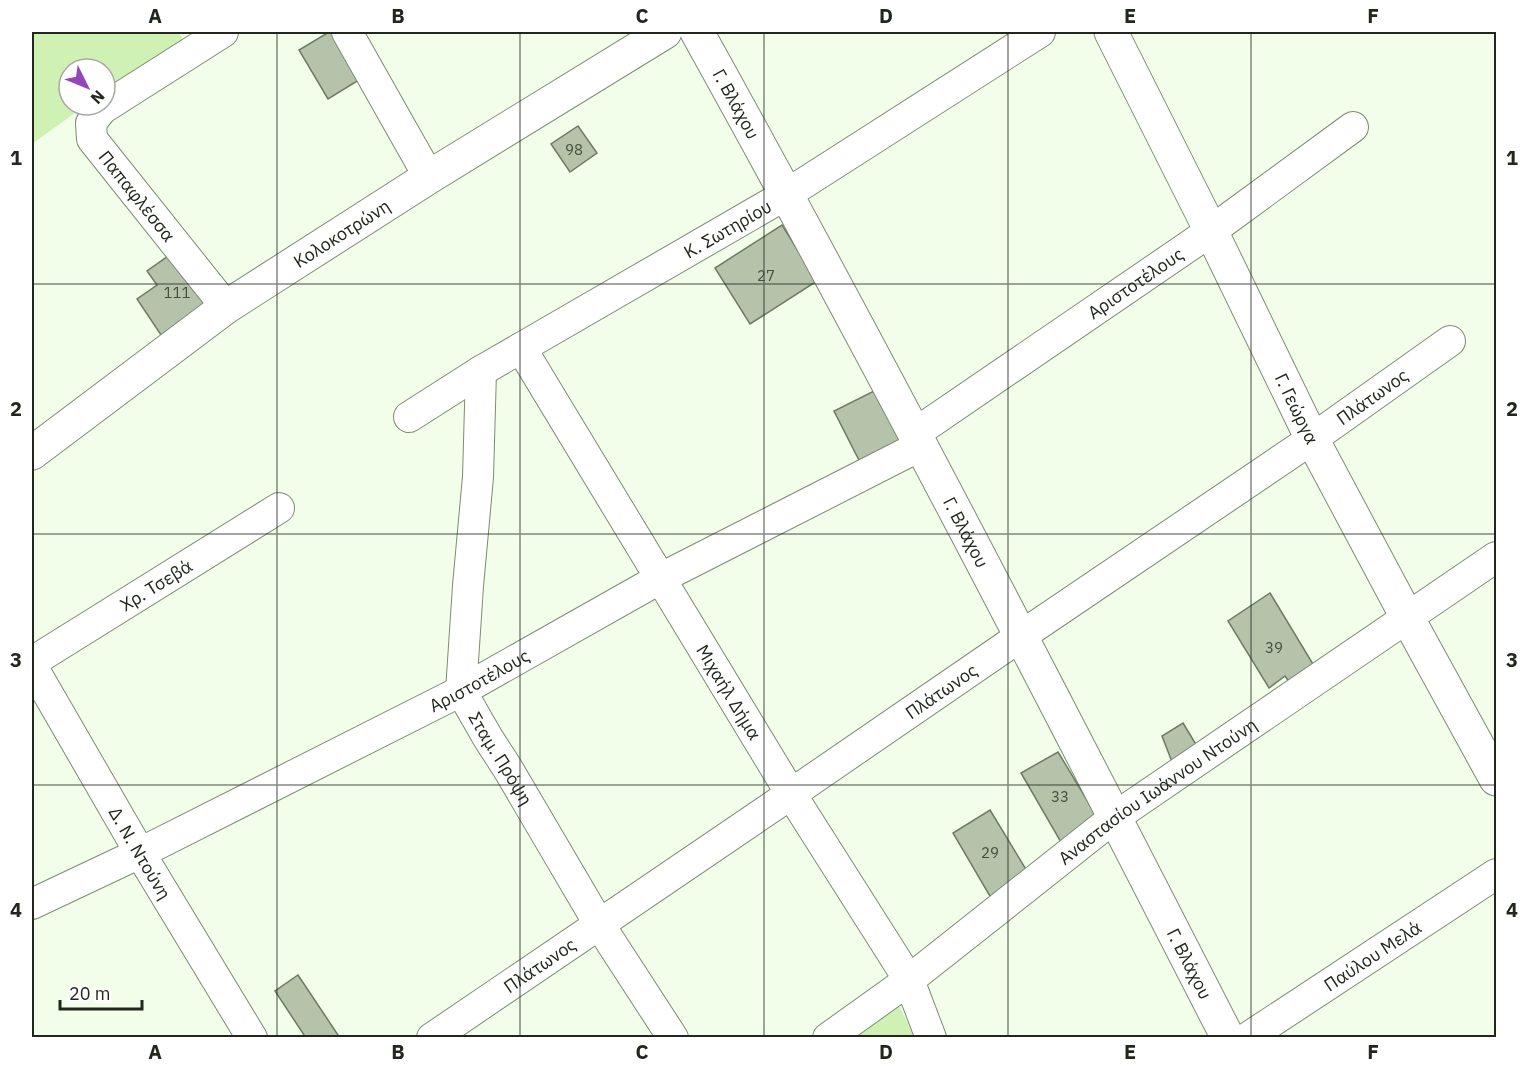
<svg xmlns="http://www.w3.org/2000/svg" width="1528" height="1069" viewBox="0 0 1528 1069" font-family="'IBM Plex Sans',sans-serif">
  <rect width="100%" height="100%" fill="#f2fee9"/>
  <g fill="#cff2b4">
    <polygon points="32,32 179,32 184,42 105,93 105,69 69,69 69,105 86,105 32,144"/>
    <polygon points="893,992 914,1037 828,1038"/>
  </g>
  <g fill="#b4c3aa" stroke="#6e7b64" stroke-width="1.5">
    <polygon points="329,32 340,32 367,75 328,99 299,50"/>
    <polygon points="578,126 597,153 570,172 551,144"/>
    <polygon points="782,225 817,281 750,324 715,268"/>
    <polygon points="178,249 212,299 161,335 137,299 157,285 147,271"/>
    <polygon points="878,389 908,448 864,470 834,411"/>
    <polygon points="1270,593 1319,674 1295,690 1285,676 1269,688 1228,621"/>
    <polygon points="1183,723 1200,751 1174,767 1162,736"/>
    <polygon points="1058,752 1099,820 1062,844 1021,773"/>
    <polygon points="990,810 1027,871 991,898 953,833"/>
    <polygon points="298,975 340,1038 306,1038 275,991"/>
  </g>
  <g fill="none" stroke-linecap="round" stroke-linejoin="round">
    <g stroke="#7e8c74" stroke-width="32">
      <g id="minor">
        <path id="s1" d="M223,32L102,109L91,123L92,139L226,307"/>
        <polyline points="347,32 429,177"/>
        <path id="s2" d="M521,348L791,794L909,980L931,1038"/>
        <path id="s3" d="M481,371L478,477L468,586L461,691L488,738L508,769L599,924L673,1038"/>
        <path id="s4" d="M409,417L481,371L787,194L1040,32"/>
        <path id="s5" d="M914,434L1211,231L1353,127"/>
        <path id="s6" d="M32,662L279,508"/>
        <path id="s7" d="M32,666L140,853L252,1038"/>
        <path id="s8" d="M32,904L140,853L461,691L661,578L920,446"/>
        <path id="s9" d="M432,1038L791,794L1021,636L1312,439L1450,341"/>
        <path id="s10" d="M828,1038L909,980L1115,817L1496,557"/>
        <path id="s11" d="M1247,1038L1496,874"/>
      </g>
    </g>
    <g stroke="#7e8c74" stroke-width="35">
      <g id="tertiary">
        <path id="s12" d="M697,32C881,363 1055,700 1228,1038"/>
        <path id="s13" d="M1111,32L1211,231L1312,439L1407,617L1496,779"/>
        <path id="s14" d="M32,453L226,307L429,177L665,32"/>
      </g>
    </g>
    <use href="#minor" stroke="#fff" stroke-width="30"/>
    <use href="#tertiary" stroke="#fff" stroke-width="33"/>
  </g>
  <path fill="none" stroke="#21271d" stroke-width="1.5" stroke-opacity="0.55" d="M277,32V1038M520,32V1038M764,32V1038M1008,32V1038M1251,32V1038M32,284H1496M32,534H1496M32,785H1496"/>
  <g text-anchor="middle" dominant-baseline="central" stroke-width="4.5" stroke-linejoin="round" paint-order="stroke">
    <g font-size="15" fill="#464e40">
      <text x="574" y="149">98</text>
      <text x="766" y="275">27</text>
      <text x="177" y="292">111</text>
      <text x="1274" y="647">39</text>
      <text x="1060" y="796">33</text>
      <text x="990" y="852">29</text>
    </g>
    <g font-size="18" fill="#21271d" stroke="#fff">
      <text stroke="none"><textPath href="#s12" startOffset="82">Γ. Βλάχου</textPath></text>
      <text stroke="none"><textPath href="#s1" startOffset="250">Παπαφλέσσα</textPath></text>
      <text stroke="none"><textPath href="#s4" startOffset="370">Κ. Σωτηρίου</textPath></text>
      <text stroke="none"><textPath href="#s14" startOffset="380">Κολοκοτρώνη</textPath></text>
      <text stroke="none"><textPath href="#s5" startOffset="268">Αριστοτέλους</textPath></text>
      <text stroke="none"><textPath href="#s9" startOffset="1138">Πλάτωνος</textPath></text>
      <text stroke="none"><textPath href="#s13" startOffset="420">Γ. Γεώργα</textPath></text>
      <text stroke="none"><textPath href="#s12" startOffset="568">Γ. Βλάχου</textPath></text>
      <text stroke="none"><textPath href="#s6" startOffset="146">Χρ. Τσεβά</textPath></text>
      <text stroke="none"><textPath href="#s8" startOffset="500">Αριστοτέλους</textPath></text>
      <text stroke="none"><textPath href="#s9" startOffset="616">Πλάτωνος</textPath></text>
      <text stroke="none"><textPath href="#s2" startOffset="402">Μιχαήλ Δήμα</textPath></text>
      <text stroke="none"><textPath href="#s3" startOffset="399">Σταμ. Πρόψη</textPath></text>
      <text stroke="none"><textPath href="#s10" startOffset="412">Αναστασίου Ιωάννου Ντούνη</textPath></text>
      <text stroke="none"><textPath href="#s7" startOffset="216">Δ. Ν. Ντούνη</textPath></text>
      <text stroke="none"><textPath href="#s11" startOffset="150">Παύλου Μελά</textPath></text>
      <text stroke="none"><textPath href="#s9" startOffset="130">Πλάτωνος</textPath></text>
      <text stroke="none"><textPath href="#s12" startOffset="1054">Γ. Βλάχου</textPath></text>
    </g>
  </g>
  <rect width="1528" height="1069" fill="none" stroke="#ffffff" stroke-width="66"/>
  <g transform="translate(87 87) rotate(133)"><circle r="28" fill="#ffffff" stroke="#a6a9a5" stroke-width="1.5"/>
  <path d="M0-4.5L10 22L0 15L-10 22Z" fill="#9247b9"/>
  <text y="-9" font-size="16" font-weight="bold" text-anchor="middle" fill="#21271d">N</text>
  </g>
  <path d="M60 1000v9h82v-9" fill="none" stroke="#21271d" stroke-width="3"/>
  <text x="69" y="1000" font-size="18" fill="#21271d" stroke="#ffffff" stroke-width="4.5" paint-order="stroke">20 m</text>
  <rect x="33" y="33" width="1462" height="1003" fill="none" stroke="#21271d" stroke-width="2"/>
  <g font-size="20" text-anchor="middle" font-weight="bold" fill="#21271d">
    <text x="155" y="23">A</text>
    <text x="398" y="23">B</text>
    <text x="642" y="23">C</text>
    <text x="886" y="23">D</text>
    <text x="1130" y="23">E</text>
    <text x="1373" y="23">F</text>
    <text x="16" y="165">1</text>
    <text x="1512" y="165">1</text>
    <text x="16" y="416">2</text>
    <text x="1512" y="416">2</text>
    <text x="16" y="667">3</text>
    <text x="1512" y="667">3</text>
    <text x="16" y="917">4</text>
    <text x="1512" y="917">4</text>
    <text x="155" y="1059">A</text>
    <text x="398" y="1059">B</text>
    <text x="642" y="1059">C</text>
    <text x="886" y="1059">D</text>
    <text x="1130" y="1059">E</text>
    <text x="1373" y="1059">F</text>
  </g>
</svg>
